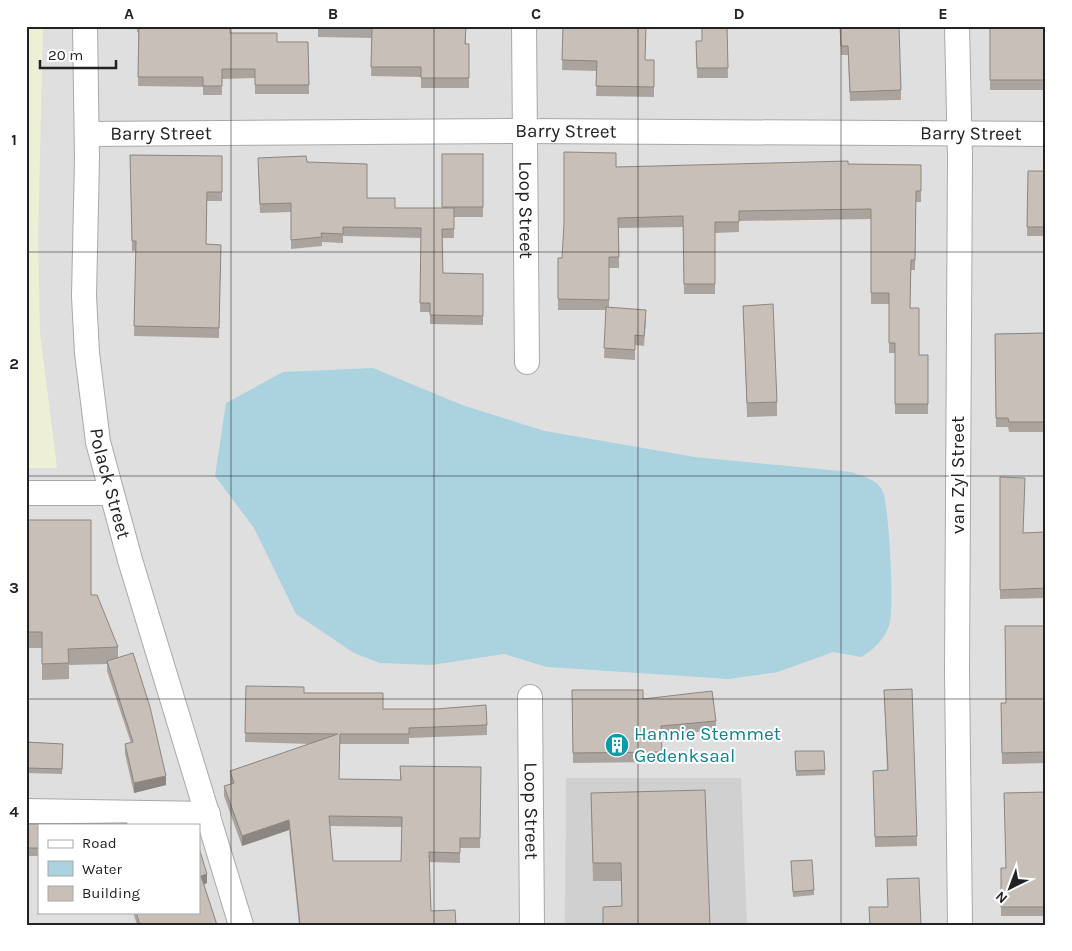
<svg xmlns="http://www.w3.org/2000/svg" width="1072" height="951" viewBox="0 0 1072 951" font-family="Karla,sans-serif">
  <rect width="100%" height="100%" fill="#f2efe9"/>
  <path fill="#e0dfdf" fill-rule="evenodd" d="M26,26H1046V925H26ZM39,825H199V912H39Z"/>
  <polygon fill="#d0d0d0" points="566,778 741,778 747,925 565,925"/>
  <polygon fill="#eef0d5" points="26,26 43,26 38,239 40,333 57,468 26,468"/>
  <path fill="#aad3df" d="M373,368L462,405L545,431L695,457L851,472C862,476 878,479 883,492C889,509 895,610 889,626C883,641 874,649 861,657L833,652L778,672L729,679L547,667L504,654L432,665L380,663L354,653L296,614L254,528L215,476L226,403L283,372Z"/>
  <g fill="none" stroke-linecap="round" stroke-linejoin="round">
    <g stroke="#a9a9a9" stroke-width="26">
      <g id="street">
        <path id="s1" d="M85,26L87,159L84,296L87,353L98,442L130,560L241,925"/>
        <path id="s2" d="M524,26L527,362"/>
        <polyline points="957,26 960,158 957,671 960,925"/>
        <path id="s3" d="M87,134L525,131L1046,134"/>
        <polyline points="26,493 111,493"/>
        <path id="s4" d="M530,697L532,925"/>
        <polyline points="26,811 208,814"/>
      </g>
    </g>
    <use href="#street" stroke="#fff" stroke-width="24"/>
  </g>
  <g fill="#aba49e" fill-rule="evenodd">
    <polygon points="137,26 230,26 230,33 277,42 308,42 309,94 255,94 255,78 222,79 222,95 203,95 203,87 138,86 138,32 137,32"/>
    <polygon points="318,26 466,26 466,44 469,44 469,88 421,88 421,77 371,76 372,38 318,37"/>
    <polygon points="563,26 645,60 654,60 654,97 596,96 597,71 562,70"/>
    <polygon points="727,26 728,78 697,78 696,41 702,41"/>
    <polygon points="840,26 901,90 901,100 850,101 848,55 841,55"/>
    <rect x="990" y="26" width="56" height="64"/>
    <polygon points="442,154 483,154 483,217 454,217 454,238 442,238 443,273 483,274 483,325 430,324 430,312 420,312 421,238 343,236 343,243 322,242 322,246 291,249 291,212 260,213 258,167 307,162 367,198 395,208 442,208"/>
    <polygon points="130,155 222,156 222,201 207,201 206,244 221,245 219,338 134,336 136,251 132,251"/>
    <polygon points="848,164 921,165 921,202 916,202 915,270 911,270 910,308 919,355 928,355 928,414 895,414 895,353 889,353 889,304 871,304 871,219 739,221 739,232 715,233 715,294 684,294 683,227 619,228 619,268 609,268 609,308 646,320 644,346 635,345 635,360 604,358 606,310 558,310 558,258 562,258 616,167"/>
    <polygon points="1028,171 1046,171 1046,236 1027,236"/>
    <polygon points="743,306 777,402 777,416 747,417"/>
    <polygon points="1046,333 1046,432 1009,432 1008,427 996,427 995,334"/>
    <polygon points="1000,477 1023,533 1046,532 1046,598 1000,599"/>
    <polygon points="26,520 91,595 118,647 118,658 166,785 134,793 125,754 125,744 131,743 107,671 107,664 69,665 69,679 42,680 42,648 26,648"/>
    <polygon points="1046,626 1046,763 1002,764 1001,703 1006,703"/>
    <path d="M246,686L304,693L383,709L487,725V735L409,738V744H340L339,779L400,780V766L481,767L480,848H460V863L429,862L431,911L456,925H299L289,830L242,846L224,796V786L231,784L230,781V771L310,744L245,742ZM330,826L402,827L401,861H333Z"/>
    <polygon points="572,690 643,699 716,721 716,730 661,736 662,762 573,763"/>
    <polygon points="884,690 917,836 917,846 875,847 873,771 887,770"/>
    <polygon points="26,742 63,744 62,774 26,773"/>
    <polygon points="795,751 824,751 825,775 796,776"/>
    <polygon points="1046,792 1046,916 1001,916 1001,868 1005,868"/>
    <polygon points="591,793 710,925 603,925 603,907 622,906 621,881 593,881"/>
    <polygon points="26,824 39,825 39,856 26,856"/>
    <polygon points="199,848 207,883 204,885 217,925 137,925 133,912 199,912"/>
    <polygon points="791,861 814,890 814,895 793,897"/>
  </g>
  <g fill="#8b8681">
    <polygon points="166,776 166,785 134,793 134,783"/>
    <polygon points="289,820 289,830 242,846 242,836"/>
    <polygon points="207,874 207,883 201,885 201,876"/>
  </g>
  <g fill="#c7bfb8" stroke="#8b8681" fill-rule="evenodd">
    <polygon points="139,26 230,26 230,33 277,33 277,42 308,42 309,85 255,85 255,69 222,69 222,86 203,86 203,77 138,77"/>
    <polygon points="318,26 466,26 465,44 469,44 469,78 421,78 421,67 371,67 372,28 318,28"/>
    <polygon points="563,26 646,26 645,60 654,60 654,87 596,86 597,61 562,60"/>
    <polygon points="702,26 727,26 728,68 697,68 696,41 702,41"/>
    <polygon points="840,26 899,26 901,90 850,92 848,46 841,46"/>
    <rect x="990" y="26" width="56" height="54"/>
    <polygon points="564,152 616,153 616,167 848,161 848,164 921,165 921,191 916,191 915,260 911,260 910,308 919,308 919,355 928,355 928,404 895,404 895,343 889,343 889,293 871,293 871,209 739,211 739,222 715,222 715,284 684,284 683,216 618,218 619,257 609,257 609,300 558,299 558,258 562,258 564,223"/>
    <rect x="442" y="154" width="41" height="53"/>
    <polygon points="130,155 222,156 222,192 207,192 206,244 221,245 219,328 134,326 136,241 132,241"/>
    <polygon points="306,156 307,162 367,164 367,198 395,198 395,208 454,208 454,229 442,229 443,273 483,274 483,316 430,315 430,303 420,303 421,228 343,227 343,234 321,233 322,237 291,240 291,203 260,204 258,158"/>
    <polygon points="1028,171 1046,171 1046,227 1027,227"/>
    <polygon points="773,304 777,402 747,403 743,306"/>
    <polygon points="606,307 646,310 644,336 635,335 635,350 604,348"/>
    <polygon points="1046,333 1046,422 1009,422 1008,418 996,418 995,334"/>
    <polygon points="1000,477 1025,478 1023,533 1046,532 1046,588 1000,590"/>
    <polygon points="26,520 91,520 91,595 97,595 118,647 68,649 69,663 42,664 42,632 26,632"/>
    <polygon points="1005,626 1046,626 1046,752 1002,753 1001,703 1006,703"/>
    <polygon points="133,653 150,707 166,776 134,783 125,744 133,742 107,661"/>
    <path d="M246,686L304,687V693H383V709H436L486,705L487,725L409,728V734H340L339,779L401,780L400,766L481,767L480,838H460V853L429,852L431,911L455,910L456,925H300L289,820L242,836L224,786L234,783L230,771L338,734L245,733ZM329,816L402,817L401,861H333Z"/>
    <polygon points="912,689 917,836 875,837 873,771 888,770 884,690"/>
    <polygon points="572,690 643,690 643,699 712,691 716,721 661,726 662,752 573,753"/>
    <polygon points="26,742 63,744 62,769 26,768"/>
    <polygon points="795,751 824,751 825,770 796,771"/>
    <polygon points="705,790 710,925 603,925 603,907 622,906 621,863 593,863 591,793"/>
    <polygon points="1046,792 1046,907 1001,907 1001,868 1006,868 1004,793"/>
    <polygon points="127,823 127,825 39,825 39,848 26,848 26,824"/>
    <polygon points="199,848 207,874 201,876 217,925 140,925 136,912 199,912"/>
    <polygon points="812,860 814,890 793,892 791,861"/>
    <polygon points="919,878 921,925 870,925 869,907 888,907 887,879"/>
  </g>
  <path fill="none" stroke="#222" stroke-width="1" stroke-opacity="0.55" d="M231,26V925M434,26V925M638,26V925M841,26V925M26,252H1046M26,476H1046M26,699H1046"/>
  <defs>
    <g id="building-disc" transform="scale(1.25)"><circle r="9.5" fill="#0f9aa8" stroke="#fff"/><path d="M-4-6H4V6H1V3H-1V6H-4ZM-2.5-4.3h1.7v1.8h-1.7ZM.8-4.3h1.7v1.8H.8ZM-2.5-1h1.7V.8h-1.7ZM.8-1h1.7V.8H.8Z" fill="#fff"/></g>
  </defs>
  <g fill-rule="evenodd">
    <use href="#building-disc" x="617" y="745"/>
  </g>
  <g text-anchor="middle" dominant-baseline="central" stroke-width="4" stroke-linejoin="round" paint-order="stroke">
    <g font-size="19" fill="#222" stroke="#fff">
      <text stroke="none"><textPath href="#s3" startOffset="479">Barry Street</textPath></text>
      <text stroke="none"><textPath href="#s3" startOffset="884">Barry Street</textPath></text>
      <text stroke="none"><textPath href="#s3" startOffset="74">Barry Street</textPath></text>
      <text stroke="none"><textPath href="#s2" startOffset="184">Loop Street</textPath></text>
      <text transform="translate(958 475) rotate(-90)">van Zyl Street</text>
      <text stroke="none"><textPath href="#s1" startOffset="460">Polack Street</textPath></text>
      <text stroke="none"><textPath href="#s4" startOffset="114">Loop Street</textPath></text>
    </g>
    <g font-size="19" fill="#0d838f" stroke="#fff" text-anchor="start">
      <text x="634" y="734">Hannie Stemmet<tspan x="634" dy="22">Gedenksaal</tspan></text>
    </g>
  </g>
  <rect width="1072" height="951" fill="none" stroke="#ffffff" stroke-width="55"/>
  <rect x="38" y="824" width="162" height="90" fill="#ffffff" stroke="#a7a7a7"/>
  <rect x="48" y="840" width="25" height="8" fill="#ffffff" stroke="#a7a7a7"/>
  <text x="82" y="848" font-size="15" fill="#222222">Road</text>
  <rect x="48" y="861" width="25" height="15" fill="#aad3df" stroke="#a7a7a7"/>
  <text x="82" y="874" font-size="15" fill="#222222">Water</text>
  <rect x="48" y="886" width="25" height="15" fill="#c7bfb8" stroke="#a7a7a7"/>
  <text x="82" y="898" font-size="15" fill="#222222">Building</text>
  <g transform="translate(1010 888) rotate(222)" stroke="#ffffff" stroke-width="4" paint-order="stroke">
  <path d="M0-4L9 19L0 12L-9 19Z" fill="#222222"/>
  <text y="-8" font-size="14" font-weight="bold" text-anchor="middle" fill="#222222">N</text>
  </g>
  <path d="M40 60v8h76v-8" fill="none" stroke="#222222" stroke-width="2.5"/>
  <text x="48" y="60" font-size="15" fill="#222222" stroke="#ffffff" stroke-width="4" paint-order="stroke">20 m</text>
  <rect x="28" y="28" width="1016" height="896" fill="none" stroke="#222" stroke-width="2"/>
  <g font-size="16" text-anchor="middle" font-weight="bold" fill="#222">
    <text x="129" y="19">A</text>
    <text x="333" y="19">B</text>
    <text x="536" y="19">C</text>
    <text x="739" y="19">D</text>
    <text x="943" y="19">E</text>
    <text x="14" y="145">1</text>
    <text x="14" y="369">2</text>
    <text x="14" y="593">3</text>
    <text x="14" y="817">4</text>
  </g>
</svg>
